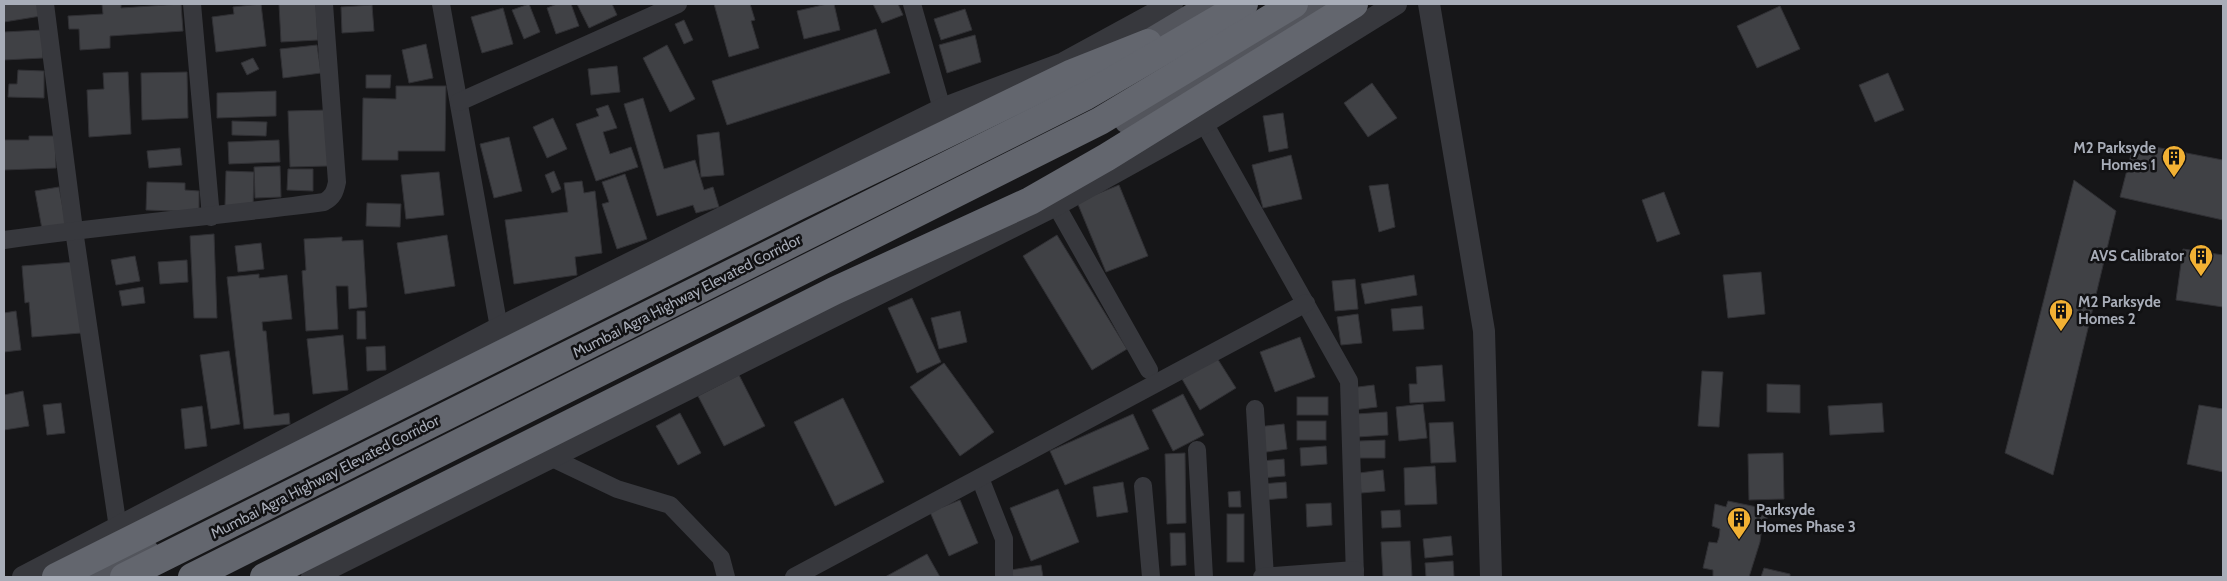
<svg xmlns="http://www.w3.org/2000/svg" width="2227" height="581" viewBox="0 0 2227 581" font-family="Cabin,sans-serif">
  <rect width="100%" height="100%" fill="#161618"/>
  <g fill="#404145" stroke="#303034">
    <polygon points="4,4 40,4 41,16 4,22"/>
    <polygon points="102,4 121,4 121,8 181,4 183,31 110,36 110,48 80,50 79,29 69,29 68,16 103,14"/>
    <polygon points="261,4 266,46 216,52 212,17 234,14 233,7"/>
    <polygon points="279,4 316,4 318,40 281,42"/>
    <polygon points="529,4 540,32 524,39 512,10"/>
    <polygon points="557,4 571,4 579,26 556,34 547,8"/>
    <polygon points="577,4 612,4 617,15 589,28"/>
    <polygon points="714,4 750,4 755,20 751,21 759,48 729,57"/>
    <polygon points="827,4 834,4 840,30 804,39 797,11"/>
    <polygon points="873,4 898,4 903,15 882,23"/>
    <polygon points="372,5 374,31 342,33 341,7"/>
    <polygon points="1780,6 1800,49 1757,68 1737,26"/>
    <polygon points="503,8 513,44 482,53 471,17"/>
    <polygon points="965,9 972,30 941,40 934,19"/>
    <polygon points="684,20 693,40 684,44 675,24"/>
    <polygon points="876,29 890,73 727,125 712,81"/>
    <polygon points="42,30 43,58 4,60 4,32"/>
    <polygon points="975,35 981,62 947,73 939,45"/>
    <polygon points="426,44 433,78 409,83 402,50"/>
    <polygon points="317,45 321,73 283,78 280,49"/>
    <polygon points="667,45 695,99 670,112 643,58"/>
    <polygon points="253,58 259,69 247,75 241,63"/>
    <polygon points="617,66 620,92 591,95 588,69"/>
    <polygon points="18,70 44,71 44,98 8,97 9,84 17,84"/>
    <polygon points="128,72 131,134 89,137 87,90 104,89 103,73"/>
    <polygon points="187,72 188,118 142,120 141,73"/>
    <polygon points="1888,73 1904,110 1875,122 1859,85"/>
    <polygon points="366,75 391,75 390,88 366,88"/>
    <polygon points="1372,83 1397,118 1368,137 1344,103"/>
    <polygon points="396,86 446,86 445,151 398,151 398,160 362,160 363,98 396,99"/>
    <polygon points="276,91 276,116 217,118 217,93"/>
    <polygon points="643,98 664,169 695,160 704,190 713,187 719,207 696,213 693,205 657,216 624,104"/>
    <polygon points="608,105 617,128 603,132 610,154 631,147 638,167 596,181 576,124 599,116 596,109"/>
    <polygon points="327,110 328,166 290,167 288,111"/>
    <polygon points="1283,113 1288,148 1269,152 1263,116"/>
    <polygon points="553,118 567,149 547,158 533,127"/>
    <polygon points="232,121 267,122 266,136 232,135"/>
    <polygon points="719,132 724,175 701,177 697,135"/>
    <polygon points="29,136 55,136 56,168 4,170 4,140 29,140"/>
    <polygon points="509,137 522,191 494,198 480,144"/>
    <polygon points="279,140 280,162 229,164 228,142"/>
    <polygon points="2134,143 2223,160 2223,220 2120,197"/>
    <polygon points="180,148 182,165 149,168 147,151"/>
    <polygon points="1291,155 1302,199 1263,208 1252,165"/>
    <polygon points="280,166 281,197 255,198 254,167"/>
    <polygon points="288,169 313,169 313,191 287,190"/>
    <polygon points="226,171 254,172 253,207 225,206"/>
    <polygon points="554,171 561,189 552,193 545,175"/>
    <polygon points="439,172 444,215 406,219 401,175"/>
    <polygon points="625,174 647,239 617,249 602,204 609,202 602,182"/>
    <polygon points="2074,180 2116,211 2053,475 2005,453"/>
    <polygon points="582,181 584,193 595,191 602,253 575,257 577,275 514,284 505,220 568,212 564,183"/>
    <polygon points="147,182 185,183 185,190 199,191 199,212 146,210"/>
    <polygon points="1388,184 1395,227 1379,232 1369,186"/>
    <polygon points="1119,185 1148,256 1106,272 1077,202"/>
    <polygon points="59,187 66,224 42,229 35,191"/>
    <polygon points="1664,192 1680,234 1657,242 1642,200"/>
    <polygon points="367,203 401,204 400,227 366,226"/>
    <polygon points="214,234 217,318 194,318 190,236"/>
    <polygon points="447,235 455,286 405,294 397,243"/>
    <polygon points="1057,235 1127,349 1092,370 1023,256"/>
    <polygon points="342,237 342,241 363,240 367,307 349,309 348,286 336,286 338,329 306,331 302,271 306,270 304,239"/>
    <polygon points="261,243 264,269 238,272 235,246"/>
    <polygon points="2183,249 2223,255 2223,307 2176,300"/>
    <polygon points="135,256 140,281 116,285 111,260"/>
    <polygon points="187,260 188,282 160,284 158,262"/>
    <polygon points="75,262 81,333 32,337 29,302 25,303 22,266"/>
    <polygon points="1761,272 1765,314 1728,318 1723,275"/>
    <polygon points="259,274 259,278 287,275 292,319 262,322 263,331 266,331 274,415 289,413 290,424 244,429 227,277"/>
    <polygon points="1414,275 1417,295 1365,304 1361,284"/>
    <polygon points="1355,279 1358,309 1335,311 1332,281"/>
    <polygon points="143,287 145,303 122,306 119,291"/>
    <polygon points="912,298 941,362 917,373 888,308"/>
    <polygon points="1422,306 1424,329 1393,331 1391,309"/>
    <polygon points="16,311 21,350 4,352 4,313"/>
    <polygon points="357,311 365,311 366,339 357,339"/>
    <polygon points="960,311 967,342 939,349 931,318"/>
    <polygon points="1358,314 1362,343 1341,345 1337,317"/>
    <polygon points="343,335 348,390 313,394 307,339"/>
    <polygon points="1300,337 1315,377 1275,392 1260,352"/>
    <polygon points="385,346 386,370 367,371 366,347"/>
    <polygon points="229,351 240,424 211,429 200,355"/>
    <polygon points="1217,358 1236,388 1200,410 1182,379"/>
    <polygon points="944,363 994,432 960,456 910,387"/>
    <polygon points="1442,365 1445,401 1410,403 1409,384 1417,384 1416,367"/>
    <polygon points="1702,371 1723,372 1719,427 1698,426"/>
    <polygon points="739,375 765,426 724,446 698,396"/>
    <polygon points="1767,384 1800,385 1800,413 1767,412"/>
    <polygon points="1374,385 1377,407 1353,410 1350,388"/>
    <polygon points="23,391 29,426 4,430 4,395"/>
    <polygon points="1183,394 1204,435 1173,451 1152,410"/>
    <rect x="1297" y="397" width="31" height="18"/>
    <polygon points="843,398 884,482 835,506 794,422"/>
    <polygon points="61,403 65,433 47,435 43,405"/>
    <polygon points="1882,403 1884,432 1830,435 1828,406"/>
    <polygon points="1423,404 1427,438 1399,441 1396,407"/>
    <polygon points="2199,405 2223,409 2223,472 2187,464"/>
    <polygon points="202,406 207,446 185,449 181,409"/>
    <polygon points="1387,412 1388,435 1357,437 1356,414"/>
    <polygon points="680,413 701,453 678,465 656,426"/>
    <polygon points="1133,414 1149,449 1065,485 1050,451"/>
    <rect x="1297" y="421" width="29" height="19"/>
    <polygon points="1453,422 1456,462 1431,463 1429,423"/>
    <polygon points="1284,424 1287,449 1260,453 1257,427"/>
    <polygon points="1385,440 1385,458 1359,458 1359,441"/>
    <polygon points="1326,446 1327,464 1301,466 1300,448"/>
    <polygon points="1185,453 1186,523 1167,524 1165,454"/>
    <polygon points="1783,453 1784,499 1749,500 1748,454"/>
    <polygon points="1284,459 1285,476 1262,478 1261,461"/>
    <polygon points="1435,466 1437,504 1405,505 1404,468"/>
    <polygon points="1383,470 1385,491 1361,493 1359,473"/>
    <polygon points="1123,482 1128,512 1097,517 1093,487"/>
    <polygon points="1286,482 1287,498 1263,500 1262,484"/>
    <polygon points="1058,489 1079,542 1031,561 1010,508"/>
    <polygon points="1240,491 1241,507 1229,507 1228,492"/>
    <polygon points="960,500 978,543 949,556 930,512"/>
    <polygon points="1728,501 1757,507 1757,514 1767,516 1767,525 1762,526 1760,542 1749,577 1713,577 1713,570 1703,568 1709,542 1717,543 1719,537 1720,529 1712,526 1715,504 1726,507"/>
    <polygon points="1331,503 1332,525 1307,527 1306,504"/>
    <polygon points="1400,510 1401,527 1382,528 1381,511"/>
    <rect x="1227" y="514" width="17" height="48"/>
    <polygon points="1170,533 1185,533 1186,565 1171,566"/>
    <polygon points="1451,536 1453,555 1425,558 1423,539"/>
    <polygon points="1410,541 1412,577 1383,577 1381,542"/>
    <polygon points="927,554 940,577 885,577"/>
    <polygon points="1453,561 1454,577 1426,577 1425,563"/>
    <polygon points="1041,565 1043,577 1013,577 1011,570"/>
    <polygon points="1764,568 1790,574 1790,577 1761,577"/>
  </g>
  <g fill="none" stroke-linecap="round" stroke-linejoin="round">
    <g stroke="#37383d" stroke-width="18">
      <polyline points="45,4 74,230 118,528"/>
      <polyline points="192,4 211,217"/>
      <polyline points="441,4 499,328"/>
      <polyline points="912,4 942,109"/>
      <polyline points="459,102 678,4"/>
      <polyline points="1204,123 1349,381 1355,577"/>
      <polyline points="1056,205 1149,370"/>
      <path d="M4,240C110,225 218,216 324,202C333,197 335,192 337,182L324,4"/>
      <polyline points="1255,409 1265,577"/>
      <polyline points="1197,450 1204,577"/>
      <polyline points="552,458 617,489 670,505 721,558 726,577"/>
      <polyline points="980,478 1004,539 1004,577"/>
      <polyline points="1143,486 1151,577"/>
      <polyline points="794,577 1306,303"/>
      <polyline points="1262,577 1355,570"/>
    </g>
    <g stroke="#37383d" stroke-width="22">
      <polyline points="1429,4 1484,331 1491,577"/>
      <polyline points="23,577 499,328 942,109 1064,63 1172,4"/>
      <polyline points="312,577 1056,205 1204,123 1396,4"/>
    </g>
    <g stroke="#53555c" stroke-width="28">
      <polyline points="1128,56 1215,4"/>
      <polyline points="1128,120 1322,4"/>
      <polyline points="98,577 146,553"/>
    </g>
    <g stroke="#63666e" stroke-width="28">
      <polyline points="56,577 796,207 1070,74 1148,43"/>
      <polyline points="124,577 1086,96 1244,4"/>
      <polyline points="192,577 1100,121 1294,4"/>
      <polyline points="264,577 834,291 1030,201 1107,157 1354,4"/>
    </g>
  </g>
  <defs>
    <g id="building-pin" transform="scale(1.25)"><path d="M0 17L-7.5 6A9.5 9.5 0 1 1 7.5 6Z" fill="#f2b134" stroke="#111113"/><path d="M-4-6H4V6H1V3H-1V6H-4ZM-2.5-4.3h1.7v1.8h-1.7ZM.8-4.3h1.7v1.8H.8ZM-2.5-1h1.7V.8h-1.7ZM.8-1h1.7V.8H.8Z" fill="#111"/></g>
  </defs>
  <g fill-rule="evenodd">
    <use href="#building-pin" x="2174" y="157"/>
    <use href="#building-pin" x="2201" y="256"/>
    <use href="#building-pin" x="2061" y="311"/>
    <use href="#building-pin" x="1739" y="519"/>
  </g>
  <g text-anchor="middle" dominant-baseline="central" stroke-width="5" stroke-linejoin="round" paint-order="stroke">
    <g font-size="15" font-weight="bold" fill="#a8adb8" stroke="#111113" text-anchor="end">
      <text x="2156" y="148">M2 Parksyde<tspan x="2156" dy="17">Homes 1</tspan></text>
      <text x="2184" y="256">AVS Calibrator</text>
      <text x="2078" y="302" text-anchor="start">M2 Parksyde<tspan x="2078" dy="17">Homes 2</tspan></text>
      <text x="1756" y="510" text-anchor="start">Parksyde<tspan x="1756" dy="17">Homes Phase 3</tspan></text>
    </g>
    <g font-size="15" fill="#a8adb8" stroke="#111113">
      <text transform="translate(687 296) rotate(-27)">Mumbai Agra Highway Elevated Corridor</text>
      <text transform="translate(325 477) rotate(-27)">Mumbai Agra Highway Elevated Corridor</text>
    </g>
  </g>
  <rect width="2227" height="581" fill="none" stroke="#a8adb8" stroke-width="10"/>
</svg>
